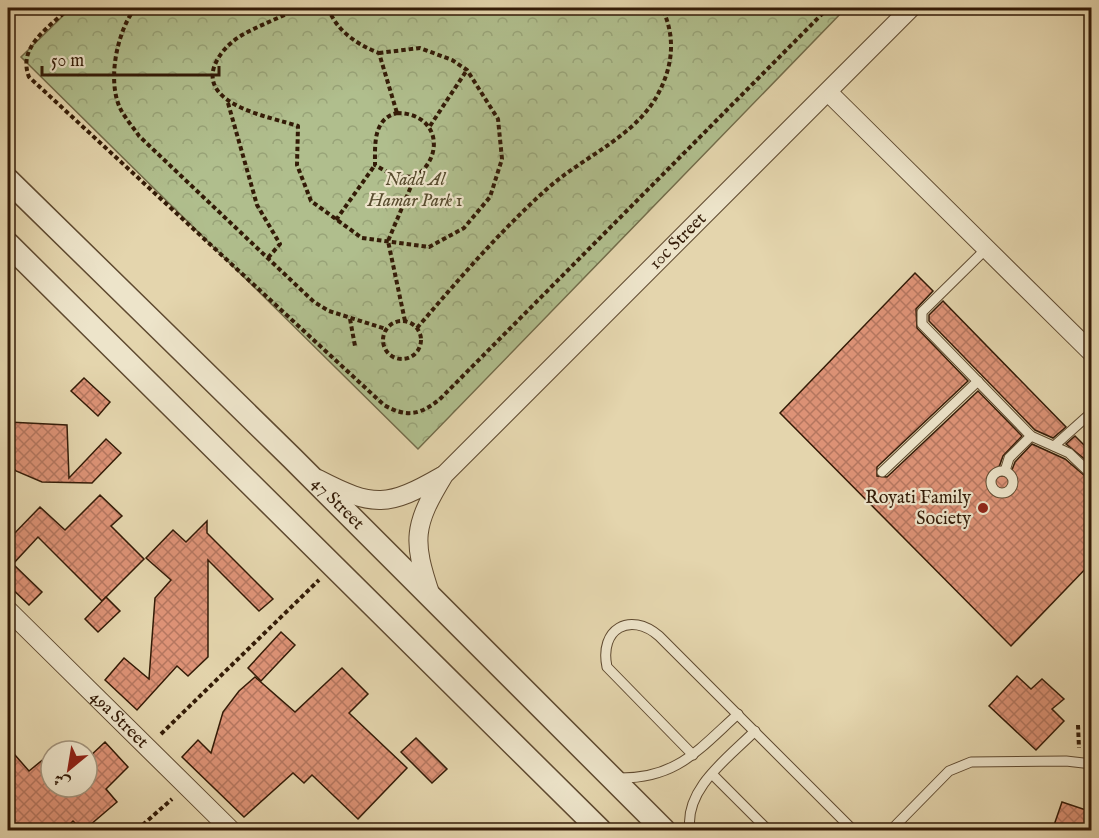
<svg xmlns="http://www.w3.org/2000/svg" width="1099" height="838" viewBox="0 0 1099 838" font-family="'IM FELL English',Amiri,serif">
  <defs>
    <pattern id="forest-crowns" width="20" height="18" patternUnits="userSpaceOnUse" patternTransform="scale(1.5)"><rect width="20" height="18" fill="#b0be8d"/><path d="M2 6a3 3 0 1 1 6 0M12 15a3 3 0 1 1 6 0" fill="none" stroke="#98a378"/></pattern>
    <pattern id="building-cross-hatch" width="8" height="8" patternUnits="userSpaceOnUse" patternTransform="scale(1.5)"><rect width="8" height="8" fill="#de9377"/><path d="M0 0l8 8M0 8l8-8" fill="none" stroke="#b57760"/></pattern>
  </defs>
  <rect width="100%" height="100%" fill="#e4d5ad"/>
  <filter id="stains"><feTurbulence type="fractalNoise" baseFrequency=".00333" numOctaves="4"/><feColorMatrix values="0 0 0 0 .2 0 0 0 0 .09 0 0 0 0 .02 0 0 0 .5 -.17"/></filter>
  <radialGradient id="worn" r=".72"><stop offset=".6" stop-color="#630" stop-opacity="0"/><stop offset="1" stop-color="#630" stop-opacity=".3"/></radialGradient>
  <polygon fill="url(#forest-crowns)" stroke="#726c4a" stroke-width="1.5" points="71,8 846,8 418,449 21,57"/>
  <g fill="url(#building-cross-hatch)" stroke="#331b07" stroke-width="1.5">
    <polygon points="915,273 933,291 916,309 917,328 968,381 877,467 877,476 887,477 978,391 1022,436 1003,456 998,470 1001,476 1010,475 1015,462 1032,444 1065,459 1092,482 1092,562 1011,646 780,413"/>
    <polygon points="943,301 1066,427 1053,438 1035,430 929,321 929,315"/>
    <polygon points="84,378 110,402 98,416 71,391"/>
    <polygon points="8,422 67,425 69,478 106,439 121,453 92,483 42,482 16,471 8,462"/>
    <polygon points="1075,436 1092,453 1092,465 1066,444"/>
    <polygon points="100,495 122,516 111,526 144,559 102,601 38,537 13,564 42,592 29,605 8,585 8,540 40,507 65,530"/>
    <polygon points="207,521 207,533 273,599 259,611 208,560 208,657 188,676 177,666 137,710 105,680 124,658 149,679 155,598 171,580 146,558 173,530 186,542"/>
    <polygon points="106,597 120,611 98,632 85,619"/>
    <polygon points="281,632 295,645 261,681 248,668"/>
    <polygon points="342,668 368,694 349,713 407,768 358,819 312,775 304,783 293,773 244,817 182,757 198,740 211,753 223,712 239,691 255,677 295,712"/>
    <polygon points="1017,676 1031,689 1042,679 1064,699 1052,709 1064,721 1036,750 989,706"/>
    <polygon points="416,738 447,769 432,783 401,752"/>
    <polygon points="105,742 128,767 106,789 117,802 83,831 73,821 63,831 8,831 8,747 29,771 51,753 51,787 87,787 87,759"/>
    <polygon points="1062,802 1092,812 1092,831 1052,831"/>
  </g>
  <g fill="none" stroke-linecap="round" stroke-linejoin="round">
    <g stroke="#5f4a30" stroke-width="11">
      <g id="service">
        <polyline points="986,249 922,312 922,324 1031,436 1069,453 1092,475"/>
        <polyline points="1054,446 1092,412"/>
        <polyline points="1005,471 1009,458 1031,436"/>
        <circle cx="1002" cy="482" r="11"/>
        <polyline points="882,472 978,381"/>
        <path d="M693,755L607,667C599,629 630,611 659,636L853,830"/>
        <polyline points="712,774 768,830"/>
        <path d="M618,778C676,779 697,751 738,714"/>
        <path d="M690,830C684,789 728,758 755,731"/>
        <polyline points="891,830 949,771 971,762 1066,761 1092,764"/>
      </g>
    </g>
    <g stroke="#5f4a30" stroke-width="20">
      <g id="minor">
        <polyline points="828,92 1092,353"/>
        <path d="M318,479C374,508 388,507 442,476"/>
        <path id="s1" d="M431,596C412,540 413,526 444,475L911,8"/>
        <path id="s2" d="M8,610L231,830"/>
      </g>
    </g>
    <g stroke="#5f4a30" stroke-width="25">
      <g id="tertiary">
        <path id="s3" d="M8,180L292,458L664,830"/>
        <polyline points="8,244 600,830"/>
      </g>
    </g>
    <g stroke="#331b07" stroke-width="4" stroke-dasharray="4.5 3" stroke-linecap="butt">
      <path d="M69,8C49,28 17,46 29,77L384,405C407,418 420,415 440,399L828,8"/>
      <path d="M135,8C117,32 107,80 120,108C125,118 133,127 139,136L314,302L329,311L386,329"/>
      <path d="M298,8C280,18 262,24 244,34C231,41 219,53 214,67C202,106 271,117 298,126L297,165L311,201L362,238L429,247L464,228L490,197L502,159L498,119L467,70L452,60L420,48L379,53"/>
      <path d="M328,8C337,31 356,44 379,53L397,113"/>
      <polyline points="228,103 257,205 280,244 267,259"/>
      <path d="M397,113C438,113 446,155 415,177L394,176L375,165C375,144 373,119 397,113Z"/>
      <polyline points="430,126 467,70"/>
      <polyline points="336,220 375,165"/>
      <polyline points="350,319 355,346"/>
      <circle cx="402" cy="340" r="19"/>
      <polyline points="405,321 388,241 415,177"/>
      <path d="M417,328C459,279 500,231 548,188C583,157 636,136 658,94C673,66 676,37 662,8"/>
      <polyline points="1078,725 1079,748"/>
      <polyline points="161,734 319,580"/>
      <polyline points="137,830 172,799"/>
    </g>
    <use href="#service" stroke="#ede4ca" stroke-width="9"/>
    <use href="#minor" stroke="#ede4ca" stroke-width="18"/>
    <use href="#tertiary" stroke="#ede4ca" stroke-width="22"/>
  </g>
  <circle fill="#8f2418" stroke="#ede4ca" stroke-width="2" cx="983" cy="508" r="6"/>
  <g text-anchor="middle" dominant-baseline="central" stroke-width="4.5" stroke-linejoin="round" paint-order="stroke">
    <g font-size="18" font-style="italic" fill="#584c2f" stroke="#ede4ca">
      <text x="415" y="180">Nadd Al<tspan x="415" dy="21">Hamar Park 1</tspan></text>
    </g>
    <g font-size="18" fill="#331b07" stroke="#ede4ca">
      <text stroke="none"><textPath href="#s1" startOffset="459">10c Street</textPath></text>
      <text stroke="none"><textPath href="#s3" startOffset="462">47 Street</textPath></text>
      <text stroke="none"><textPath href="#s2" startOffset="156">49a Street</textPath></text>
    </g>
    <g font-size="18" fill="#331b07" stroke="#ede4ca" text-anchor="end">
      <text x="971" y="498">Royati Family<tspan x="971" dy="21">Society</tspan></text>
    </g>
  </g>
  <rect width="1099" height="838" fill="none" stroke="#e4d5ad" stroke-width="30"/>
  <rect x="9" y="9" width="1081" height="820" fill="none" stroke="#331b07" stroke-width="3"/>
  <rect x="15" y="15" width="1069" height="808" fill="none" stroke="#331b07" stroke-width="1.5"/>
  <g transform="translate(69 769) rotate(210)"><circle r="28" fill="#ede4ca" stroke="#a3947c" stroke-width="1.5"/>
  <path d="M0-4.5L10 22L0 15L-10 22Z" fill="#8f2418"/>
  <text y="-9" font-size="16" font-weight="bold" text-anchor="middle" fill="#331b07">ش</text>
  </g>
  <path d="M42 66v9h177v-9" fill="none" stroke="#331b07" stroke-width="3"/>
  <text x="51" y="66" font-size="18" fill="#331b07" stroke="#ede4ca" stroke-width="4.5" paint-order="stroke">50 m</text>
  <rect width="100%" height="100%" filter="url(#stains)"/>
  <rect width="100%" height="100%" fill="url(#worn)"/>
</svg>
